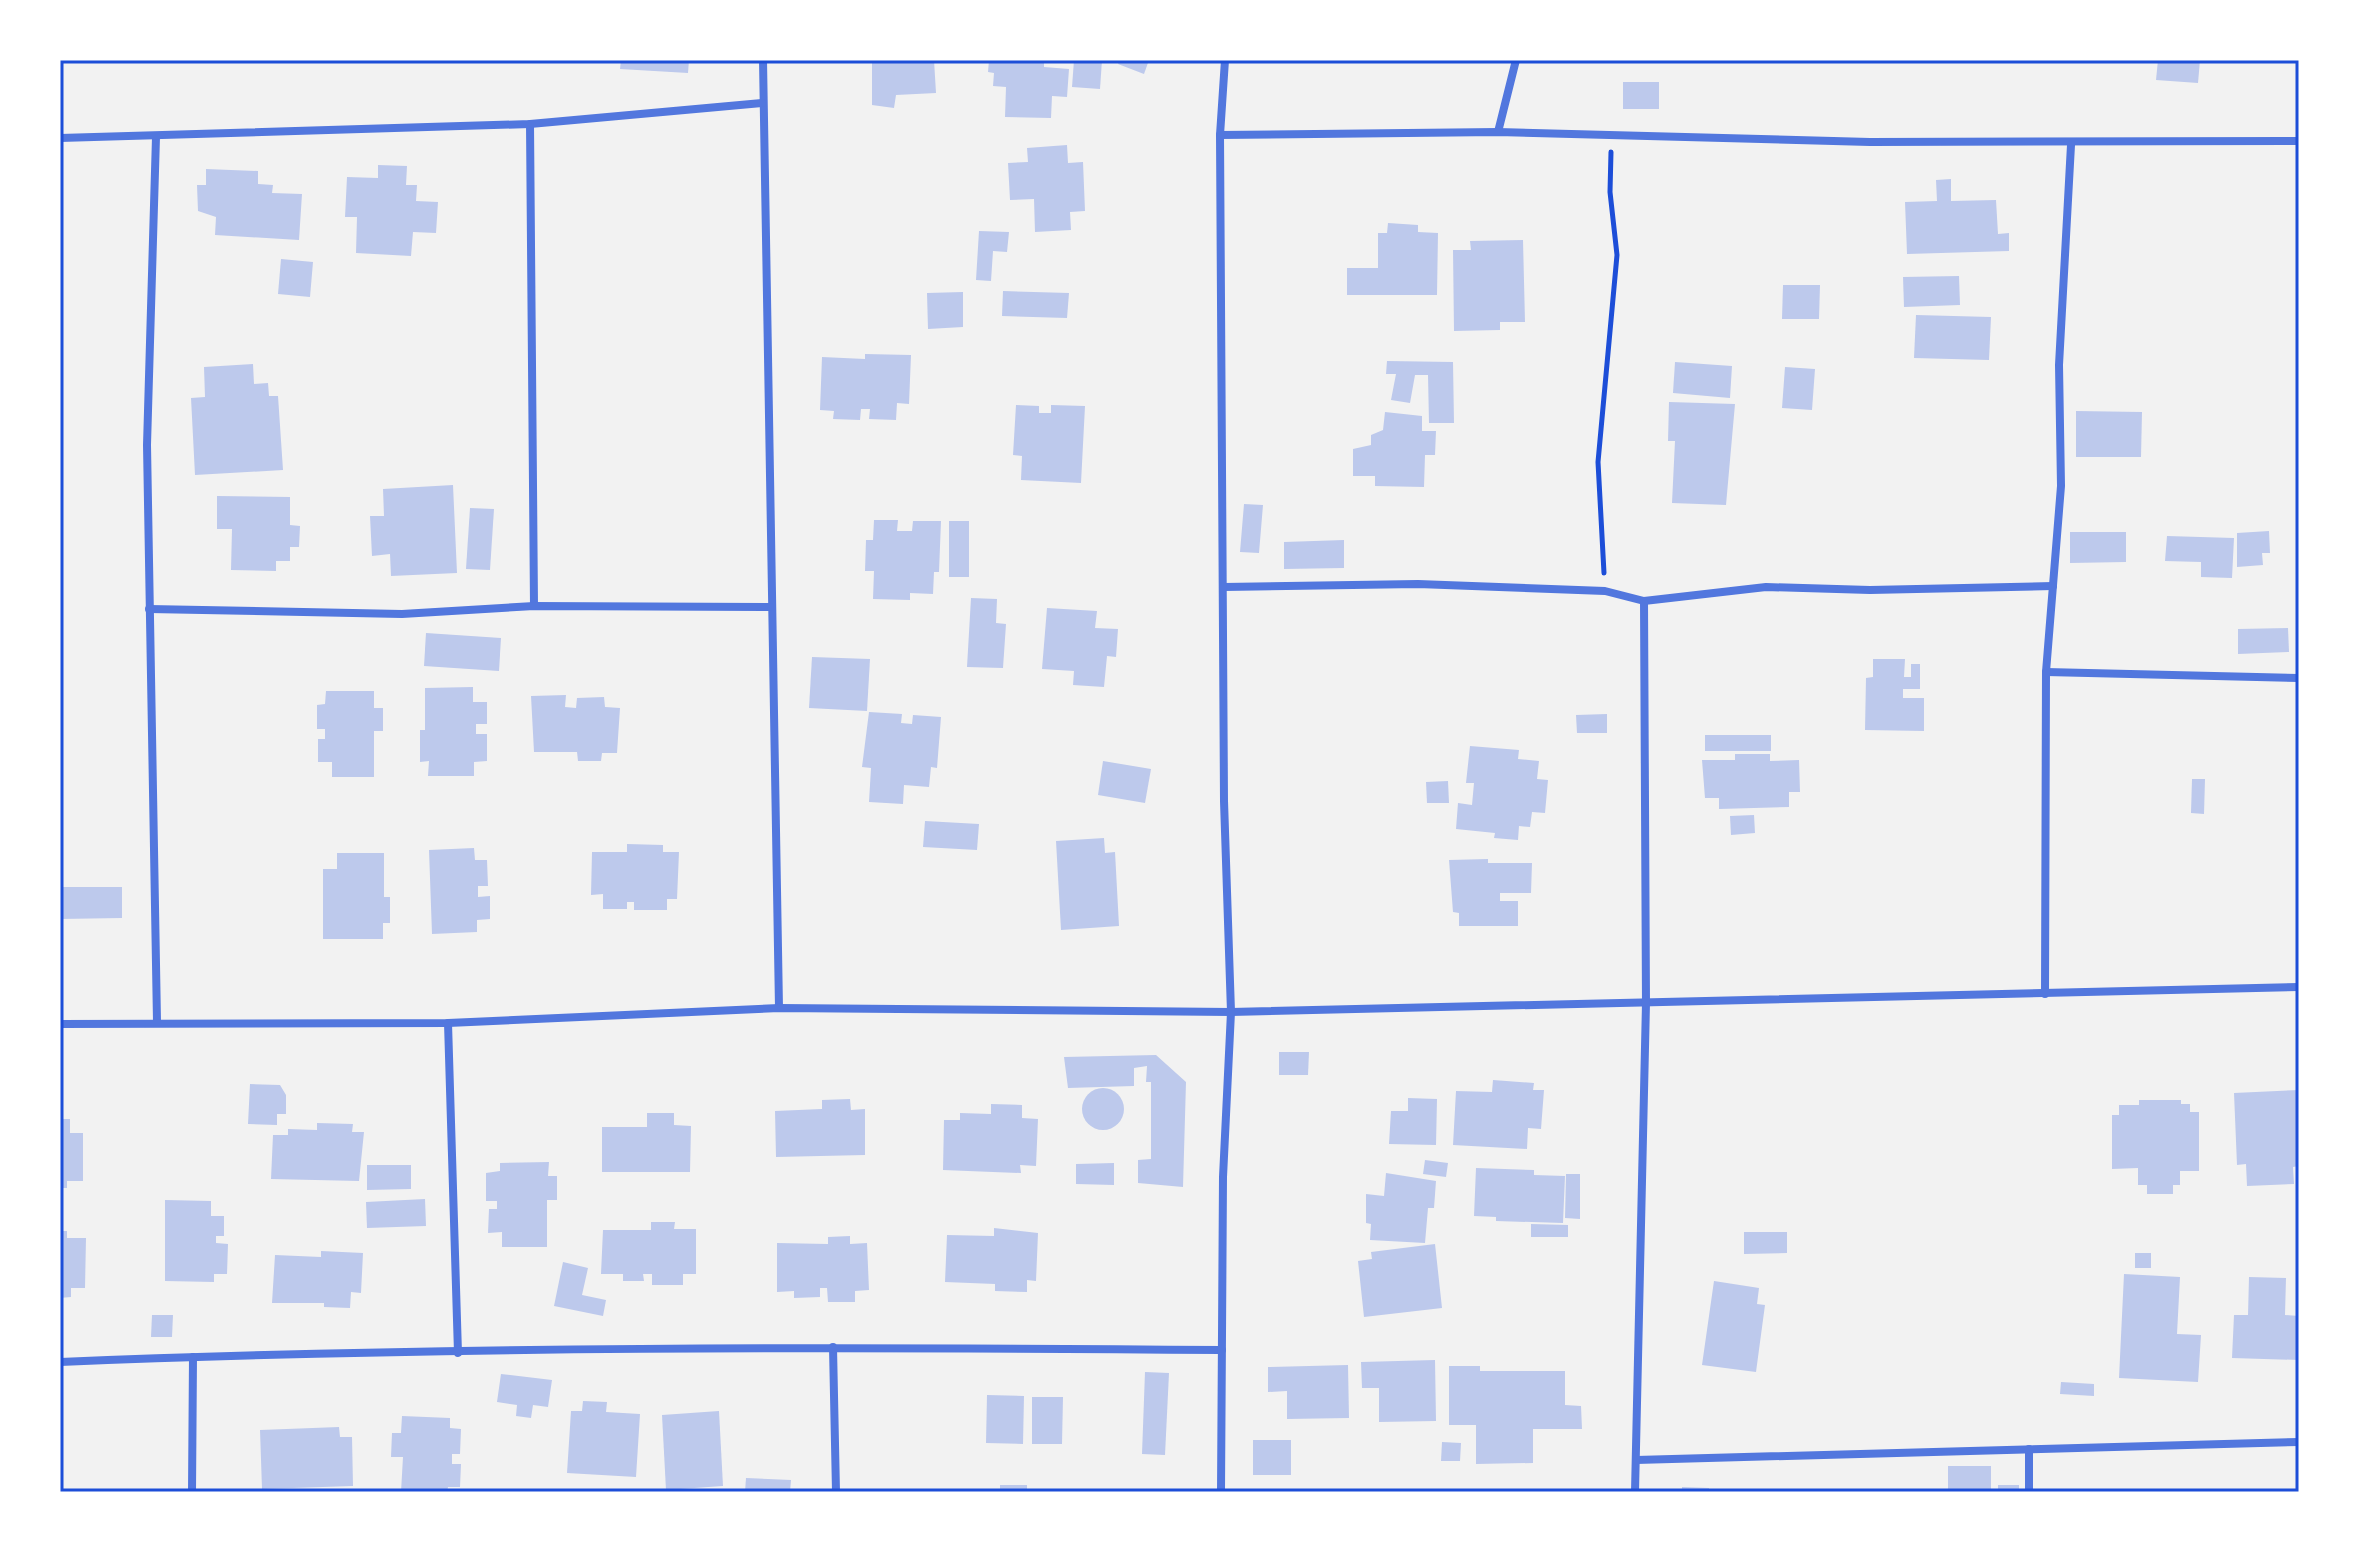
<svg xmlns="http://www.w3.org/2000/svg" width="2359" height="1552" viewBox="0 0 2359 1552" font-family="'PT Serif',serif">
  <rect width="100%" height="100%" fill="#f2f2f2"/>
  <g fill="#bdc9ec">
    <polygon points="621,60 689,60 688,73 620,69"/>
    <polygon points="872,60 934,60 936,93 896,95 894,108 872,105"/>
    <polygon points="989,60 1044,60 1044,67 1069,69 1067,97 1052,96 1051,118 1005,117 1006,87 993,86 994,73 988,72"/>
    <polygon points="1074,60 1102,60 1100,89 1072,87"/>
    <polygon points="1120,60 1149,60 1144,74 1118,64"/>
    <polygon points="2158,60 2200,60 2198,83 2156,80"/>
    <rect x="1623" y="82" width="36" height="27"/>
    <polygon points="1067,145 1068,163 1083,162 1085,211 1070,212 1071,230 1035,232 1034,199 1010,200 1008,163 1028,162 1027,148"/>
    <polygon points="378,165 407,166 406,185 417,185 416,201 438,202 436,233 413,232 411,256 356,253 357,217 345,217 347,177 378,178"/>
    <polygon points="206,169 258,171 258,184 273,185 272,193 302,194 299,240 215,235 216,217 198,211 197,185 206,185"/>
    <polygon points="1951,179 1951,201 1996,200 1998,234 2009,233 2009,251 1907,254 1905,202 1937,201 1936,180"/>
    <polygon points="1388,223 1418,225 1418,232 1438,233 1437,295 1347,295 1347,268 1378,268 1378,233 1387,233"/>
    <polygon points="979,231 1009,232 1007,252 993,251 991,281 976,280"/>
    <polygon points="1523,240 1525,322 1500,322 1500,330 1454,331 1453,250 1471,250 1470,241"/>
    <polygon points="281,259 313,262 310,297 278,294"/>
    <polygon points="1959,276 1960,305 1904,307 1903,277"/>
    <polygon points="1783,285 1820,285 1819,319 1782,319"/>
    <polygon points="1003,291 1069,293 1067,318 1002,316"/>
    <polygon points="963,292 963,327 928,329 927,293"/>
    <polygon points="1916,315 1991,317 1989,360 1914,358"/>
    <polygon points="865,354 911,355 909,404 897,403 896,420 869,419 870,409 861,409 860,420 833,419 834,411 820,410 822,357 865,359"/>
    <polygon points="1387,361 1453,362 1454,423 1429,423 1428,375 1415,375 1410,403 1391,400 1396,374 1386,374"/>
    <polygon points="1675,362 1732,366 1730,398 1673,393"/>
    <polygon points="253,364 254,384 268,383 269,396 278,396 283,470 195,475 191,398 205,397 204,367"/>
    <polygon points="1785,367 1815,369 1812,410 1782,408"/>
    <polygon points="1669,402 1735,404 1726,505 1672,503 1675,441 1668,441"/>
    <polygon points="1016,405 1039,406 1039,413 1051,413 1051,405 1085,406 1081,483 1021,480 1022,456 1013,455"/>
    <polygon points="2076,411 2142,412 2141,457 2076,457"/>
    <polygon points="1385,412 1422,416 1422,431 1436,431 1435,455 1425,455 1424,487 1375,486 1375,476 1353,476 1353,449 1371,445 1371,435 1383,430"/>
    <polygon points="453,485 457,573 391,576 390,554 372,556 370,516 384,516 383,489"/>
    <polygon points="217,496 290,497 290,525 300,526 299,547 290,547 290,561 276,561 276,571 231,570 232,529 217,529"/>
    <polygon points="1244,504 1263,505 1259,553 1240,552"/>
    <polygon points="470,508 494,509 490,570 466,569"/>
    <polygon points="874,520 898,520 897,531 912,531 913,521 941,521 939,572 934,572 933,594 910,593 910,600 873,599 874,571 865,571 866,540 873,540"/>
    <rect x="949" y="521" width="20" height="56"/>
    <polygon points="2269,531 2270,553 2262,553 2263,565 2237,567 2237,533"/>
    <polygon points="2070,532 2126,532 2126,562 2070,563"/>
    <polygon points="2167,536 2234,538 2232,578 2201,577 2201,562 2165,561"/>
    <polygon points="1344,540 1344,568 1284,569 1284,542"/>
    <polygon points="971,598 997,599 996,623 1006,624 1003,668 967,667"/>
    <polygon points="1047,608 1097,611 1095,628 1118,629 1116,657 1107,656 1104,687 1073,685 1074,671 1042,669"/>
    <polygon points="2288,628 2289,652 2238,654 2238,629"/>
    <polygon points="426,633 501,638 499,671 424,666"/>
    <polygon points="812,657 870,659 867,711 809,708"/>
    <polygon points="1873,659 1905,659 1904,677 1911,677 1911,664 1920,664 1920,689 1903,689 1903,698 1924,698 1924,731 1865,730 1866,678 1873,677"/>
    <polygon points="473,687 473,702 487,702 487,724 476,724 476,734 487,734 487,761 474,762 474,776 428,776 429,761 420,762 420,730 425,730 425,688"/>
    <polygon points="326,691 374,691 374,708 383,708 383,731 374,731 374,777 332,777 332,762 318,762 318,739 325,739 325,729 317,729 317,705 325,704"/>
    <polygon points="566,695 565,707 576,708 577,698 604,697 605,707 620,708 617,753 602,753 601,761 578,761 577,752 534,752 531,696"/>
    <polygon points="869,712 902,714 901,723 912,724 913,715 941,717 937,768 931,767 929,787 904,785 903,804 869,802 871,768 862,767"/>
    <polygon points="1607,714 1607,733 1577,733 1576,715"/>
    <rect x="1705" y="735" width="66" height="16"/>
    <polygon points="1470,746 1519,750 1518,759 1539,761 1537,779 1548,780 1545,813 1532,812 1530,827 1519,826 1518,840 1494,838 1495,833 1456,829 1458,803 1472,805 1474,783 1466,783"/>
    <polygon points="1735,754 1770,754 1770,761 1799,760 1800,792 1789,792 1789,807 1719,809 1719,798 1705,798 1702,760 1735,760"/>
    <polygon points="1103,761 1151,769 1145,803 1098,795"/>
    <polygon points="2192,779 2205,779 2204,814 2191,813"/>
    <polygon points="1448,781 1449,803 1427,803 1426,782"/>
    <polygon points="1754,815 1755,833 1731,835 1730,816"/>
    <polygon points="925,821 979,824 977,850 923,847"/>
    <polygon points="1104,838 1105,853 1115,852 1119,926 1061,930 1056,841"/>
    <polygon points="627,844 663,845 663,852 679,852 677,899 667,899 667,910 634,910 634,902 627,902 627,909 603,909 603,894 591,895 592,852 627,852"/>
    <polygon points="474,848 475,860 487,860 488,886 478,886 478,897 490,896 490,919 477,920 477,932 432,934 429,850"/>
    <polygon points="337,853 384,853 384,897 390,897 390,923 383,923 383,939 323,939 323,869 337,869"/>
    <polygon points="1488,859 1488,863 1532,863 1531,893 1500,893 1500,901 1518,901 1518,926 1459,926 1459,913 1453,912 1449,860"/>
    <polygon points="60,887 122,887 122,918 60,919"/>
    <polygon points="1279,1052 1309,1052 1308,1075 1279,1075"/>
    <polygon points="1156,1055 1186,1082 1183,1187 1138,1183 1138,1160 1151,1159 1151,1082 1146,1082 1147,1066 1134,1068 1134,1086 1068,1088 1064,1057"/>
    <polygon points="1493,1080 1534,1083 1533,1090 1544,1090 1541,1129 1528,1128 1527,1149 1453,1145 1456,1091 1492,1092"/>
    <polygon points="250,1084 280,1085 286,1095 286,1114 277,1114 277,1125 248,1124"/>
    <circle cx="1103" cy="1109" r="21"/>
    <polygon points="2299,1090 2299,1166 2293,1167 2294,1184 2247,1186 2246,1164 2237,1165 2234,1093"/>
    <polygon points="1408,1098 1437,1099 1436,1145 1389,1144 1391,1111 1408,1111"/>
    <polygon points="850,1099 851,1110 865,1109 865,1155 776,1157 775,1111 822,1109 822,1100"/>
    <polygon points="2139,1100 2181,1100 2181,1104 2190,1104 2190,1112 2199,1112 2199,1171 2180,1171 2180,1185 2173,1185 2173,1194 2147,1194 2147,1185 2138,1185 2138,1168 2112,1169 2112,1115 2119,1115 2119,1105 2139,1105"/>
    <polygon points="991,1104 1022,1105 1022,1118 1038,1119 1036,1166 1020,1165 1021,1173 943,1170 944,1120 960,1120 960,1113 991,1114"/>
    <polygon points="647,1113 674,1113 674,1125 691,1126 690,1172 602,1172 602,1127 647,1127"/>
    <polygon points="60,1119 70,1119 70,1133 83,1133 83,1181 67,1181 67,1188 60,1188"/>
    <polygon points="317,1123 353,1124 352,1132 364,1132 359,1181 271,1179 273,1135 288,1135 288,1129 317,1130"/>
    <polygon points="1425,1160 1448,1163 1446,1177 1423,1174"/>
    <polygon points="549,1162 548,1176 557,1176 557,1200 547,1200 547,1247 502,1247 502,1232 488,1233 489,1209 497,1209 497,1201 486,1201 486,1173 500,1171 500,1163"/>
    <polygon points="1114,1163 1114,1185 1076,1184 1076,1164"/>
    <polygon points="367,1165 411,1165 411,1189 367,1190"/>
    <polygon points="1476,1168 1534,1170 1534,1175 1565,1176 1563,1223 1496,1221 1496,1217 1474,1216"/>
    <polygon points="1386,1173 1436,1181 1434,1208 1428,1208 1425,1243 1370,1240 1371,1224 1366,1223 1366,1194 1384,1196"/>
    <polygon points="1566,1174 1580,1174 1580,1219 1565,1218"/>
    <polygon points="425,1199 426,1226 367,1228 366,1202"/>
    <polygon points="165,1200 211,1201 211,1216 224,1216 224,1236 216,1236 216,1243 228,1244 227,1274 214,1274 214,1282 165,1281"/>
    <polygon points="651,1222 675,1222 674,1229 696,1229 696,1274 683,1274 683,1285 652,1285 652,1274 643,1274 644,1281 623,1281 623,1274 601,1274 603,1230 651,1230"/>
    <polygon points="1531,1224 1568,1225 1568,1237 1531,1237"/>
    <polygon points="994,1228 1038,1233 1036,1281 1027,1280 1027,1292 995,1291 995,1284 945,1282 947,1235 994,1236"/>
    <polygon points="60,1231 67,1231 67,1238 86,1238 85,1288 71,1288 71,1297 60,1298"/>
    <polygon points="1744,1232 1787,1232 1787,1253 1744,1254"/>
    <polygon points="850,1236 850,1244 867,1243 869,1290 855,1291 855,1302 828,1302 827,1288 820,1288 820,1297 794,1298 794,1291 777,1292 777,1243 828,1244 828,1237"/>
    <polygon points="1435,1244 1442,1308 1364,1317 1358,1261 1372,1259 1371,1252"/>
    <polygon points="321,1251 363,1253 361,1293 351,1292 350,1308 324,1307 324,1303 272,1303 275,1255 321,1257"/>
    <rect x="2135" y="1253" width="16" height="15"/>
    <polygon points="563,1262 588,1268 582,1295 606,1300 603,1316 554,1306"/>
    <polygon points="2124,1274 2180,1277 2177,1334 2201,1335 2198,1382 2119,1378"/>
    <polygon points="2249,1277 2286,1278 2285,1315 2299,1316 2299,1360 2232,1358 2234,1315 2248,1315"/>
    <polygon points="1714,1281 1759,1288 1757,1304 1765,1305 1756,1372 1702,1365"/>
    <polygon points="152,1315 173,1315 172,1337 151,1337"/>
    <polygon points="1435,1360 1436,1421 1379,1422 1379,1388 1362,1388 1361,1362"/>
    <polygon points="1348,1365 1349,1418 1287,1419 1287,1391 1268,1392 1268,1367"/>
    <polygon points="1449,1366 1480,1366 1480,1371 1565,1371 1565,1405 1581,1406 1582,1429 1533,1429 1533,1463 1476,1464 1476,1425 1449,1425"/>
    <polygon points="1145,1372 1169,1373 1165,1455 1142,1454"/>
    <polygon points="501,1374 552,1380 548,1407 533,1405 531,1418 516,1416 517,1405 497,1402"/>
    <polygon points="2061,1382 2094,1384 2094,1396 2060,1394"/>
    <polygon points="987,1395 1024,1396 1023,1444 986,1443"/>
    <polygon points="1032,1397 1063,1397 1062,1444 1032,1444"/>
    <polygon points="583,1401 607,1402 606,1412 640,1414 636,1477 567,1473 571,1411 582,1411"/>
    <polygon points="719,1411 723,1486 666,1490 662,1415"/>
    <polygon points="402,1416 450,1418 450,1428 461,1429 460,1454 452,1454 452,1464 461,1464 460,1487 448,1487 447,1492 401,1492 403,1457 391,1457 392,1433 401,1433"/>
    <polygon points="339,1427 340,1437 352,1437 353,1486 262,1489 260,1430"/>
    <rect x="1253" y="1440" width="38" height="35"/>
    <polygon points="1442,1442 1461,1443 1460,1461 1441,1461"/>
    <rect x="1948" y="1466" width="43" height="26"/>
    <polygon points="746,1478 791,1480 790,1492 745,1492"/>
    <rect x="1000" y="1485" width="27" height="7"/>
    <rect x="1998" y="1485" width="21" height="7"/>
    <polygon points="1682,1487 1709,1488 1709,1492 1682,1492"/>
  </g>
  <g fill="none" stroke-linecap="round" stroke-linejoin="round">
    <polyline stroke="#1d4ed8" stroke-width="5" points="1604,573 1598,462 1617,255 1610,192 1611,152"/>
    <g stroke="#5277de" stroke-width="8">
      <polyline points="763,60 779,1008"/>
      <polyline points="530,124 534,606"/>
      <polyline points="1498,132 1516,60"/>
      <polyline points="1220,135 1498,132 1870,142 2299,141"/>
      <polyline points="156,137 147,445 157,1022"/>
      <polyline points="60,138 530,124 762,103"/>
      <polyline points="1224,587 1418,584 1605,591 1644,601 1766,587 1870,590 2053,586"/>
      <polyline points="149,609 402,614 534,606 770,607"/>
      <polyline points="2046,672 2299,678"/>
      <polyline points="2045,994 2046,672 2061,486 2059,365 2071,145"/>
      <polyline points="448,1023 458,1353"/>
      <polyline points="60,1024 448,1023 779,1008 1231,1012 2299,987"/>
      <polyline points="833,1347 836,1492"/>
      <path d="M60,1362C447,1346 835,1347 1222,1350"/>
      <polyline points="2029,1449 2029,1492"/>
      <polyline points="1636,1460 2299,1442"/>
      <polyline points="192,1492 193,1357"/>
      <polyline points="1221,1492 1223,1177 1231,1012 1224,801 1220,135 1225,60"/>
      <polyline points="1635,1492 1646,1003 1644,601"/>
    </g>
  </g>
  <rect width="2359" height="1552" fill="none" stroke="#ffffff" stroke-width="124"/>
  <rect x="62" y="62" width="2235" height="1428" fill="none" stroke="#1d4ed8" stroke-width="3"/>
</svg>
